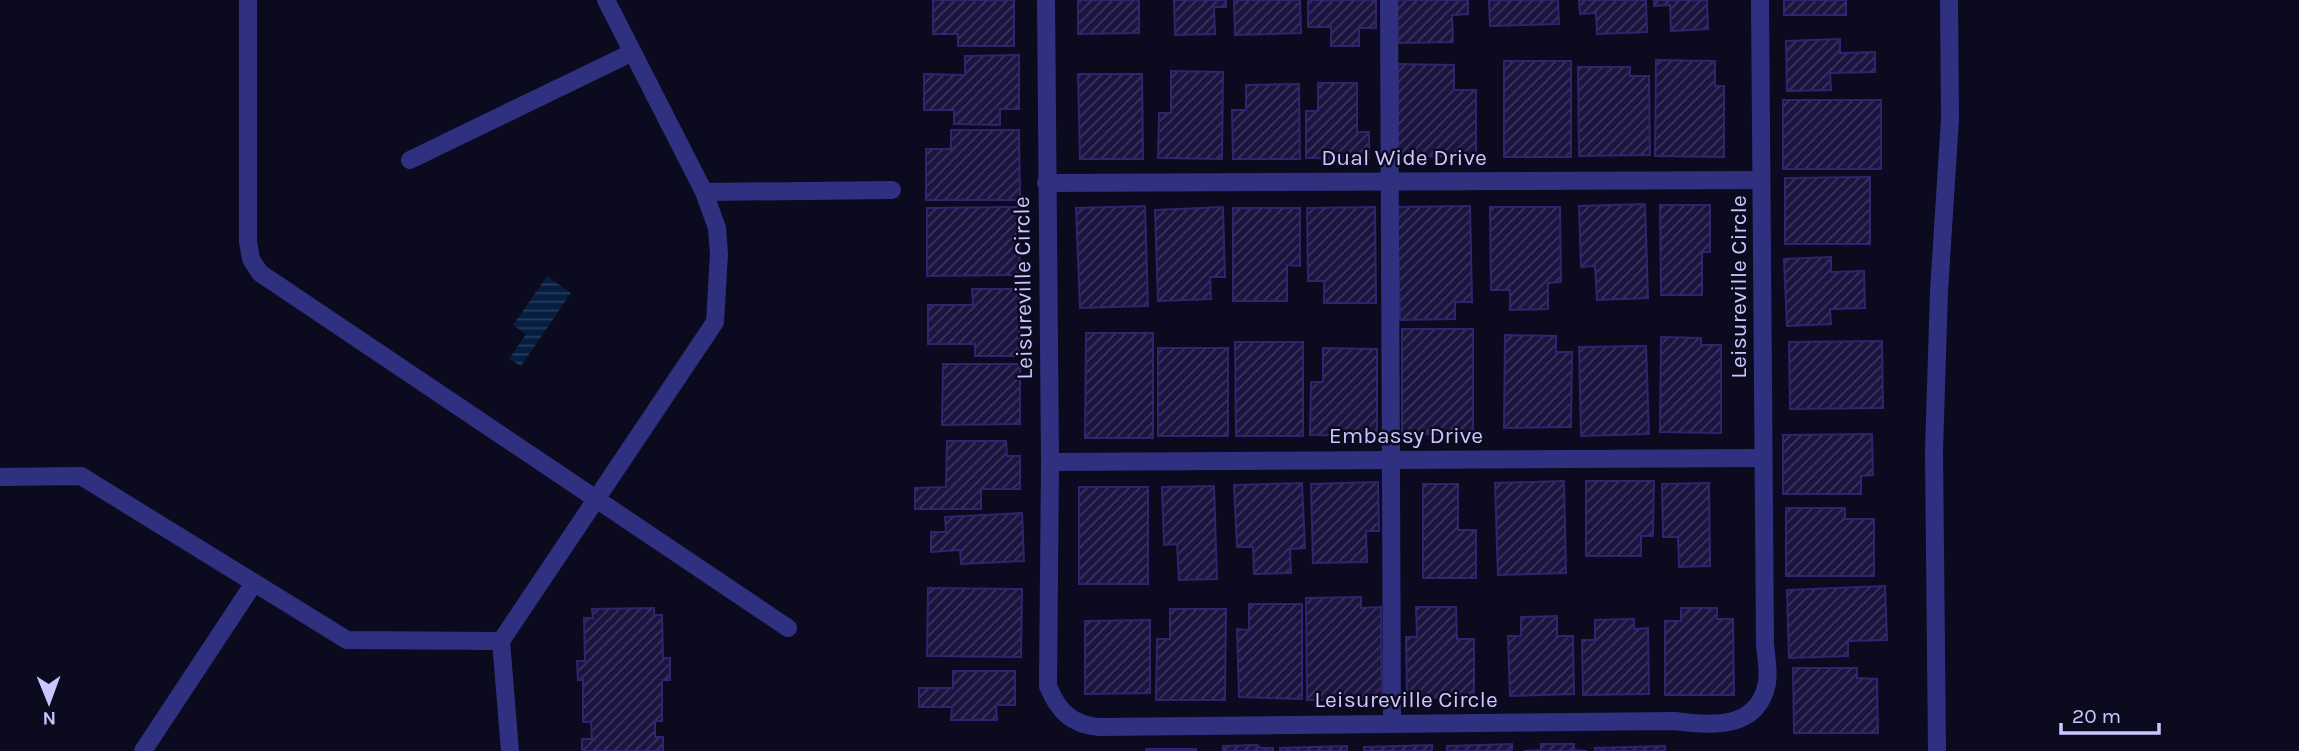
<svg xmlns="http://www.w3.org/2000/svg" width="2299" height="751" viewBox="0 0 2299 751" font-family="Karla,sans-serif">
  <defs>
    <pattern id="water-rules" width="6" height="5" patternUnits="userSpaceOnUse" patternTransform="scale(1.75)"><rect width="6" height="5" fill="#061e40"/><path d="M0 2.5h6" fill="none" stroke="#293d5d"/></pattern>
    <pattern id="building-hatch" width="6" height="6" patternUnits="userSpaceOnUse" patternTransform="scale(1.75)"><rect width="6" height="6" fill="#1b1440"/><path d="M-1 1l2-2M0 6l6-6M5 7l2-2" fill="none" stroke="#3b355d"/></pattern>
  </defs>
  <rect width="100%" height="100%" fill="#0c0a1e"/>
  <polygon fill="url(#water-rules)" points="547,276 571,293 521,366 509,359 526,334 513,325"/>
  <g fill="url(#building-hatch)" stroke="#30246e" stroke-width="2">
    <polygon points="933,0 1014,0 1014,46 958,46 958,34 933,34"/>
    <polygon points="1078,0 1139,0 1139,33 1078,34"/>
    <polygon points="1174,0 1226,0 1226,7 1214,7 1215,34 1175,35"/>
    <polygon points="1234,0 1300,0 1301,33 1235,35"/>
    <polygon points="1308,0 1376,0 1376,28 1359,28 1359,46 1331,46 1331,27 1308,27"/>
    <polygon points="1397,0 1468,0 1468,14 1452,15 1453,42 1398,43"/>
    <polygon points="1489,0 1558,0 1559,24 1490,26"/>
    <polygon points="1579,0 1646,0 1647,32 1597,34 1596,13 1580,14"/>
    <polygon points="1654,0 1707,0 1708,29 1671,31 1670,5 1654,6"/>
    <rect x="1784" y="0" width="62" height="15"/>
    <polygon points="1840,39 1840,53 1875,52 1875,72 1830,73 1831,90 1787,91 1786,41"/>
    <polygon points="1019,55 1019,109 1000,109 1000,125 954,124 954,110 924,110 924,74 965,75 965,56"/>
    <polygon points="1656,60 1715,61 1715,86 1724,86 1724,157 1655,156"/>
    <rect x="1504" y="61" width="67" height="96"/>
    <polygon points="1398,64 1454,65 1454,90 1476,90 1476,157 1398,156"/>
    <polygon points="1578,67 1630,67 1630,76 1649,76 1650,155 1579,156"/>
    <polygon points="1171,71 1223,72 1222,159 1158,158 1159,113 1171,113"/>
    <polygon points="1078,74 1142,74 1143,159 1080,159"/>
    <polygon points="1318,83 1357,83 1357,132 1369,132 1369,159 1306,158 1306,111 1318,111"/>
    <polygon points="1299,84 1300,159 1233,159 1232,110 1246,110 1246,85"/>
    <rect x="1783" y="100" width="98" height="69"/>
    <polygon points="951,130 1019,130 1020,200 926,200 926,149 951,149"/>
    <polygon points="1870,177 1870,244 1785,244 1785,178"/>
    <polygon points="1645,204 1648,298 1597,300 1595,266 1581,267 1579,206"/>
    <polygon points="1660,205 1710,205 1710,252 1702,252 1702,295 1661,295"/>
    <polygon points="1145,206 1148,306 1080,308 1076,208"/>
    <polygon points="1470,206 1472,302 1455,302 1455,319 1400,320 1397,207"/>
    <polygon points="1019,207 1020,275 927,276 927,208"/>
    <polygon points="1223,207 1225,277 1210,277 1211,299 1158,301 1155,210"/>
    <polygon points="1375,207 1376,303 1324,303 1324,281 1308,281 1307,208"/>
    <polygon points="1490,207 1560,207 1561,282 1548,283 1548,309 1510,310 1510,290 1491,290"/>
    <polygon points="1233,208 1300,208 1300,266 1287,265 1287,301 1233,301"/>
    <polygon points="1831,257 1831,272 1864,271 1865,308 1830,309 1831,324 1787,326 1784,259"/>
    <polygon points="972,289 1019,289 1019,356 975,356 975,344 928,344 928,305 973,305"/>
    <rect x="1402" y="329" width="71" height="105"/>
    <polygon points="1086,333 1153,333 1153,438 1085,438"/>
    <polygon points="1505,335 1556,336 1556,352 1572,352 1571,427 1504,428"/>
    <polygon points="1661,337 1701,338 1701,345 1721,345 1721,433 1660,432"/>
    <polygon points="1882,341 1883,408 1790,409 1789,342"/>
    <polygon points="1235,342 1303,342 1303,436 1236,436"/>
    <polygon points="1646,346 1649,434 1581,436 1579,347"/>
    <rect x="1158" y="348" width="70" height="88"/>
    <polygon points="1323,348 1377,349 1377,436 1310,435 1311,382 1323,382"/>
    <polygon points="943,364 1020,364 1020,424 942,425"/>
    <polygon points="1872,434 1873,475 1861,476 1861,494 1783,494 1783,435"/>
    <polygon points="947,441 1006,441 1007,456 1020,456 1020,489 981,489 981,509 915,509 915,488 946,487"/>
    <polygon points="1564,481 1566,573 1498,575 1495,483"/>
    <polygon points="1586,481 1654,481 1653,536 1641,536 1641,556 1586,556"/>
    <polygon points="1378,482 1379,531 1366,531 1367,562 1313,563 1311,484"/>
    <polygon points="1302,483 1305,548 1290,549 1291,573 1254,574 1253,547 1237,547 1234,485"/>
    <polygon points="1709,483 1710,566 1679,567 1678,537 1663,537 1662,484"/>
    <polygon points="1423,484 1458,484 1458,530 1476,530 1476,578 1423,578"/>
    <polygon points="1214,486 1217,579 1179,580 1177,544 1164,545 1162,487"/>
    <rect x="1079" y="487" width="69" height="97"/>
    <polygon points="1786,508 1845,508 1845,519 1874,519 1874,576 1786,576"/>
    <polygon points="1022,513 1024,561 961,564 960,550 931,552 931,532 946,532 945,517"/>
    <polygon points="1885,586 1887,640 1848,641 1848,656 1789,658 1787,590"/>
    <polygon points="928,588 1022,589 1021,657 927,656"/>
    <polygon points="1361,597 1361,608 1381,607 1382,699 1307,700 1306,598"/>
    <polygon points="1249,604 1302,604 1302,699 1239,697 1237,629 1249,630"/>
    <polygon points="1416,607 1456,607 1457,639 1474,639 1474,697 1407,698 1406,637 1417,637"/>
    <polygon points="654,608 654,615 662,615 663,658 670,658 670,680 662,680 662,721 655,721 655,737 663,737 663,751 582,751 582,739 592,739 591,722 583,722 583,680 578,680 577,661 585,661 584,618 593,618 592,609"/>
    <polygon points="1681,608 1717,608 1717,619 1733,619 1734,695 1665,695 1665,621 1681,621"/>
    <polygon points="1170,609 1226,609 1225,700 1156,700 1157,639 1170,639"/>
    <polygon points="1557,616 1557,636 1573,636 1574,694 1510,696 1508,636 1521,636 1521,617"/>
    <polygon points="1634,619 1634,629 1648,628 1649,694 1583,695 1582,640 1595,640 1595,620"/>
    <polygon points="1150,620 1150,693 1085,694 1085,621"/>
    <polygon points="1793,668 1857,668 1857,678 1877,679 1878,733 1794,733"/>
    <polygon points="953,671 1015,671 1015,705 996,705 997,720 951,720 952,707 919,707 919,688 953,688"/>
    <polygon points="1512,744 1512,751 1447,751 1447,746"/>
    <polygon points="1541,744 1574,744 1574,750 1587,751 1524,751 1541,750"/>
    <polygon points="1257,745 1261,748 1273,748 1273,751 1223,751 1223,746"/>
    <polygon points="1432,745 1432,751 1364,751 1364,747"/>
    <polygon points="1347,746 1347,751 1280,751 1280,748"/>
    <polygon points="1665,746 1665,751 1595,751 1595,748"/>
    <rect x="1146" y="749" width="50" height="2"/>
  </g>
  <g fill="none" stroke-linecap="round" stroke-linejoin="round">
    <g stroke="#303081" stroke-width="18">
      <path d="M1046,0L1050,462L1048,686C1058,711 1072,725 1099,727L1675,721C1711,726 1758,730 1767,683C1769,671 1766,656 1765,644L1760,0"/>
      <polyline points="1389,0 1392,723"/>
      <polyline points="1046,183 1761,180"/>
      <polyline points="1050,462 1763,458"/>
      <polyline points="1937,751 1934,451 1939,291 1950,119 1949,0"/>
    </g>
    <g stroke="#303081" stroke-width="18">
      <polyline points="248,0 248,242 251,259 260,273 788,628"/>
      <polyline points="410,160 631,53"/>
      <polyline points="704,192 892,190"/>
      <polyline points="0,477 81,476 347,640 501,641"/>
      <polyline points="143,751 254,583"/>
      <polyline points="510,751 501,641 715,322 719,254 717,228 704,192 606,0"/>
    </g>
  </g>
  <g text-anchor="middle" dominant-baseline="central" stroke-width="5" stroke-linejoin="round" paint-order="stroke">
    <g font-size="23" fill="#cbc6ff" stroke="#0c0a1e">
      <text x="1404" y="157">Dual Wide Drive</text>
      <text transform="translate(1738 287) rotate(-90)">Leisureville Circle</text>
      <text transform="translate(1023 288) rotate(-91)">Leisureville Circle</text>
      <text x="1406" y="435">Embassy Drive</text>
      <text x="1406" y="699">Leisureville Circle</text>
    </g>
  </g>
  <g transform="translate(49 702) rotate(179)" stroke="#0c0a1e" stroke-width="5" paint-order="stroke">
  <path d="M0-5L12 26L0 18L-12 26Z" fill="#cbc6ff"/>
  <text y="-10" font-size="19" font-weight="bold" text-anchor="middle" fill="#cbc6ff">N</text>
  </g>
  <path d="M2061 723v10h98v-10" fill="none" stroke="#cbc6ff" stroke-width="3.5"/>
  <text x="2072" y="723" font-size="21" fill="#cbc6ff" stroke="#0c0a1e" stroke-width="5" paint-order="stroke">20 m</text>
</svg>
